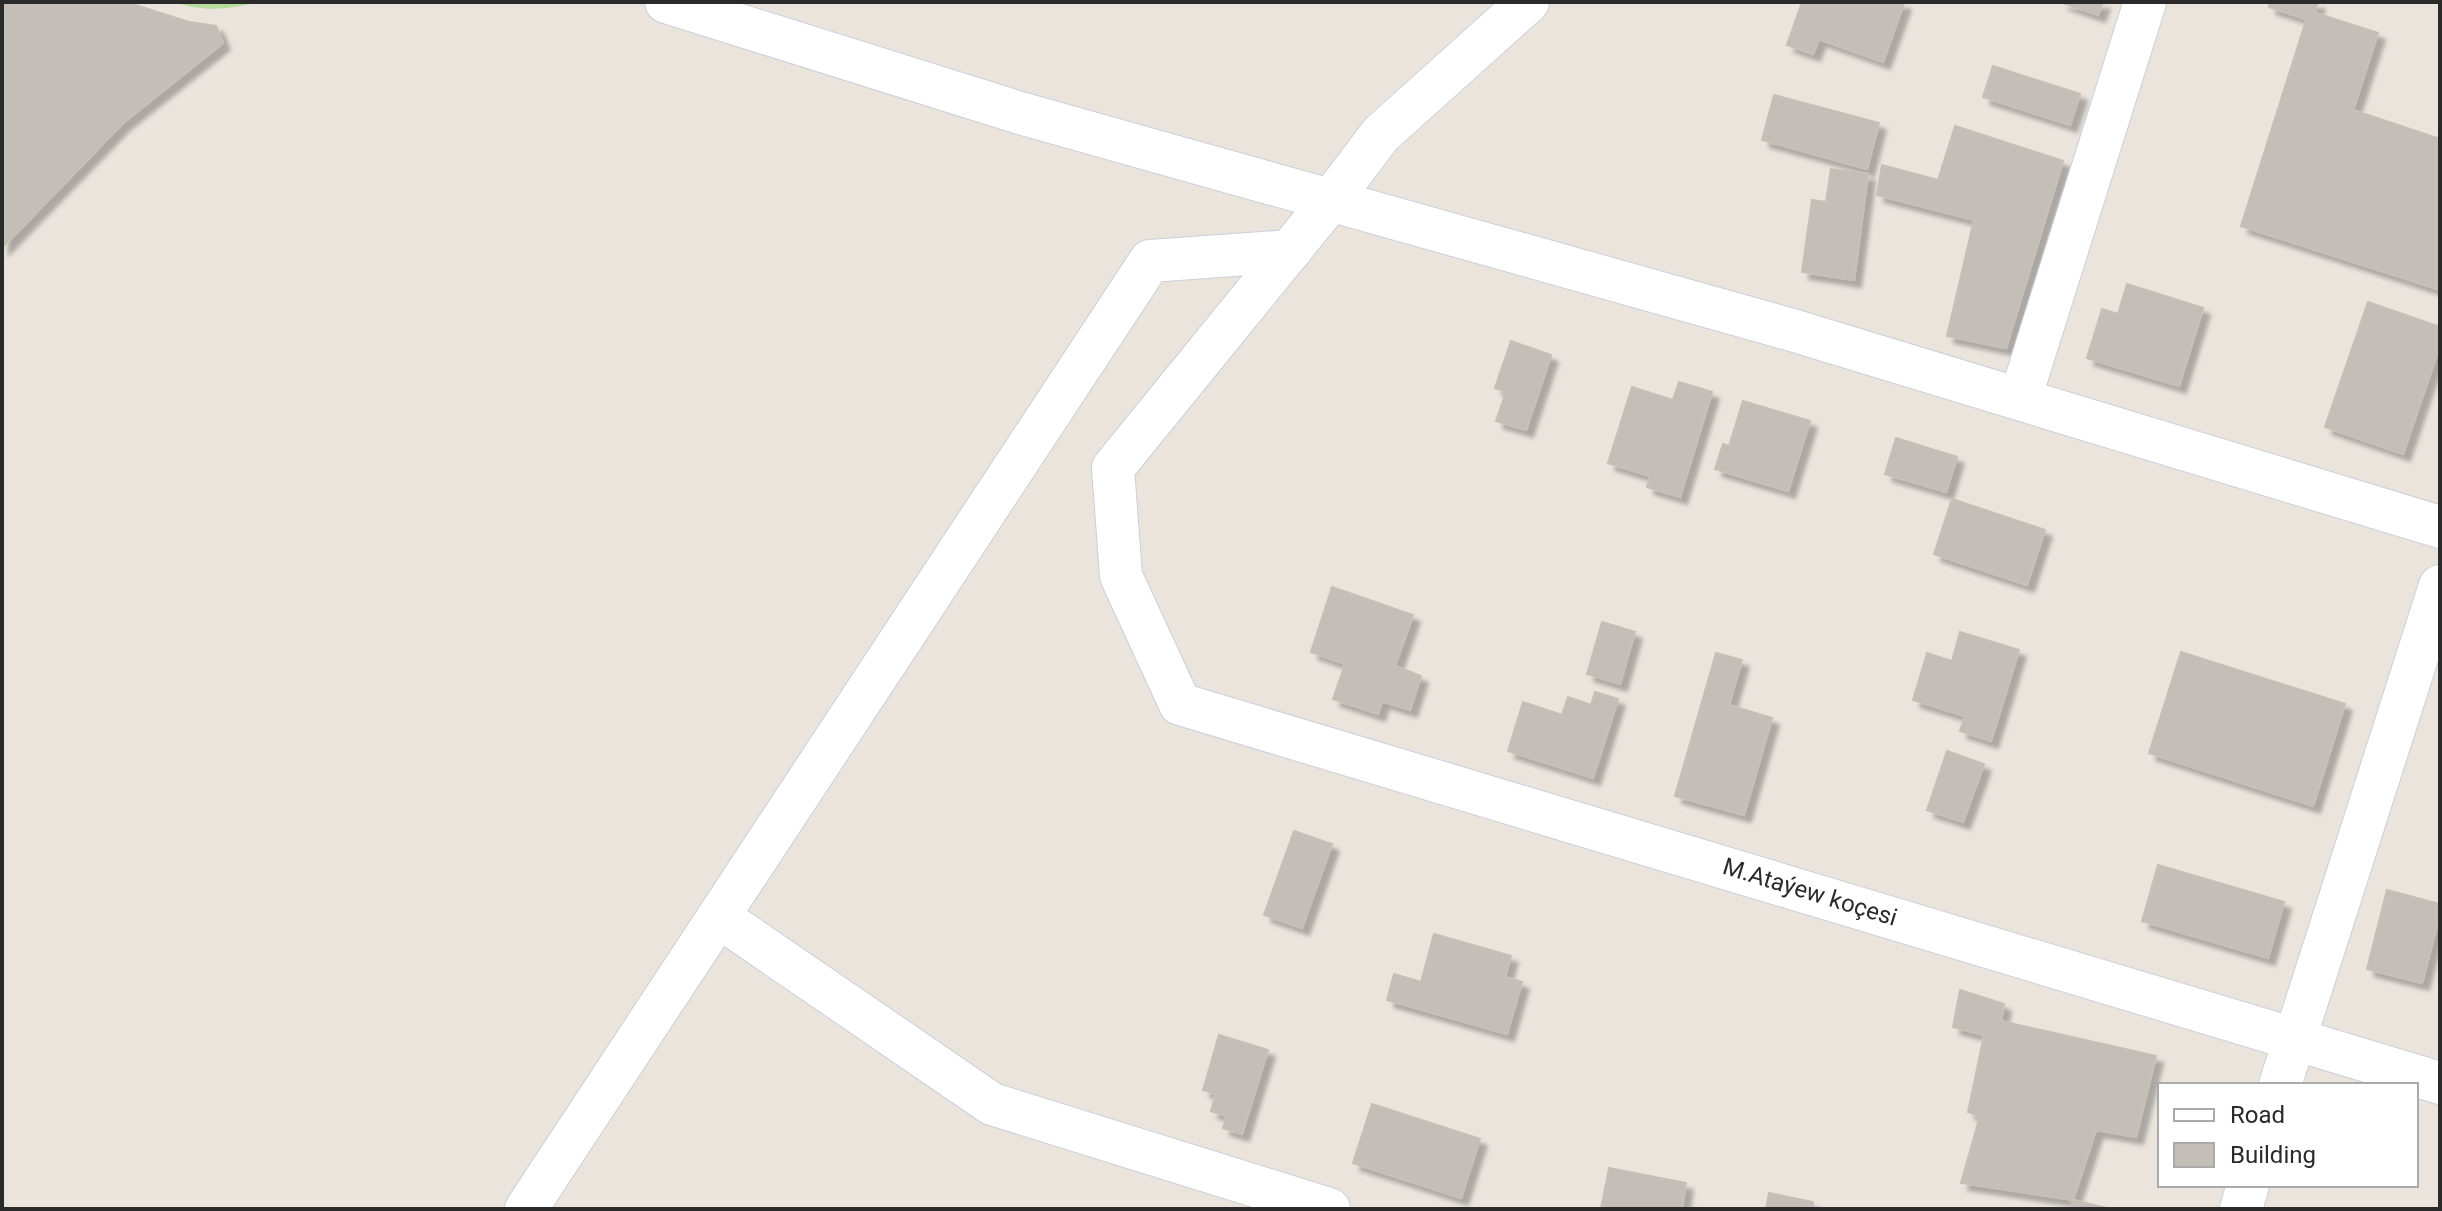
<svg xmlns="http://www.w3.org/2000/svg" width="2442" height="1211" viewBox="0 0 2442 1211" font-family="Roboto,sans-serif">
  <defs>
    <filter id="shadow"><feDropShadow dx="7" dy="7" stdDeviation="2" flood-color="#0004"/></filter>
  </defs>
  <rect width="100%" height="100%" fill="#eae4dd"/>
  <path fill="#b7dd9d" d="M174,2H258C229,10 203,12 174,2Z"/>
  <g fill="#c3bfb8" stroke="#c6bfb6" stroke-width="2" filter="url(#shadow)">
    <polygon points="2,2 126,2 189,22 216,26 223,43 123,123 2,248"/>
    <polygon points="1802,2 1902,2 1904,3 1883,62 1819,39 1813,54 1787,45"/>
    <polygon points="2060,2 2103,2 2098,15"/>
    <polygon points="2270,2 2318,2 2312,21 2269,7"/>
    <polygon points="2309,11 2378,33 2353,110 2440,139 2440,290 2241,226"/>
    <polygon points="1993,66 2080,94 2070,125 1983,97"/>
    <polygon points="1774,95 1879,123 1867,169 1762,140"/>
    <polygon points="1955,126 2063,161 2006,348 1947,336 1974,220 1877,195 1882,165 1938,180"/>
    <polygon points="1831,169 1868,174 1854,280 1802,272 1812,200 1826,202"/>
    <polygon points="2127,284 2203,308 2179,386 2087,358 2102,309 2118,314"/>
    <polygon points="2368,302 2440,327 2440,345 2403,454 2325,427"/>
    <polygon points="1511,341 1551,355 1526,430 1496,421 1506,392 1495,388"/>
    <polygon points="1679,382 1712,392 1680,497 1647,487 1650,476 1608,463 1632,387 1673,400"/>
    <polygon points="1743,401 1810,421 1788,491 1715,469 1723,444 1729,446"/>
    <polygon points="1896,438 1957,457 1946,492 1885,474"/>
    <polygon points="1952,499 2045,530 2027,585 1934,554"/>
    <polygon points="1332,587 1413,615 1395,666 1421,676 1410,710 1382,701 1378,714 1333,699 1345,664 1311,652"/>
    <polygon points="1602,622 1635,632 1620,684 1587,674"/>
    <polygon points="1960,632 2019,650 1991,741 1960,731 1965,716 1913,700 1927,653 1952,661"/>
    <polygon points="2181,652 2345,704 2313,806 2149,753"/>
    <polygon points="1716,653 1742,660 1729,705 1772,718 1744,815 1675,796"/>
    <polygon points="1595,692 1618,699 1593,778 1508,751 1523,702 1562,715 1568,697 1591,705"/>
    <polygon points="1947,751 1984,764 1963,822 1927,810"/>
    <polygon points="1294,831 1332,844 1302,928 1264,915"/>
    <polygon points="2158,865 2284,902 2268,958 2142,921"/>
    <polygon points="2387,890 2440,904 2440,914 2422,983 2367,969"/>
    <polygon points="1434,934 1511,956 1505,977 1522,982 1507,1034 1387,1000 1394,974 1421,982"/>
    <polygon points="1960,990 2004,1004 2001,1021 2156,1056 2136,1137 2096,1130 2073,1200 1961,1183 1980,1116 1968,1112 1984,1035 1953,1027"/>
    <polygon points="1219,1035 1268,1050 1242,1134 1223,1128 1227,1116 1211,1111 1216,1094 1203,1090"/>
    <polygon points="1372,1104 1480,1139 1461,1198 1353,1163"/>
    <polygon points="1609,1168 1686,1183 1682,1209 1601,1209"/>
    <polygon points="1769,1193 1813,1202 1812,1209 1766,1209"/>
    <polygon points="2073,1200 2111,1209 2071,1209"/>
  </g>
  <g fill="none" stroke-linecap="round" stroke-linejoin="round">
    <g stroke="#cbcfda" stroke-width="44">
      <g id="minor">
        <polyline points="666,2 1020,113 1792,330 2440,527"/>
        <polyline points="1528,2 1381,134 1331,200 1113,468 1121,576 1180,704 2440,1083"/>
        <polyline points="2020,399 2145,2"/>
        <polyline points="719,917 992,1104 1329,1209"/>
        <polyline points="2280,1085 2440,586"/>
        <polyline points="526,1209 1150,261 1290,251"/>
        <polyline points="2241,1209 2248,1185"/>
      </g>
    </g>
    <use href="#minor" stroke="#fff" stroke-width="42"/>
  </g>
  <g text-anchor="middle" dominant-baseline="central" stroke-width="7" stroke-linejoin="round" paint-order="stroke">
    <g font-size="24" fill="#2a2a2a" stroke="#fff">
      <text transform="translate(1810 892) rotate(17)">M.Ataýew koçesi</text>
    </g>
  </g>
  <rect width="2442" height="1211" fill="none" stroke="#2a2a2a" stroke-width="8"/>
  <rect x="2158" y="1083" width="260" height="104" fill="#ffffff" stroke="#aaaaaa" stroke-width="2"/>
  <rect x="2174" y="1109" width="40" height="12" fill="#ffffff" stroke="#aaaaaa" stroke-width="2"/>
  <text x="2230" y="1123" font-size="24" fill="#2a2a2a">Road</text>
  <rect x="2174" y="1143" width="40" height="24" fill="#c3bfb8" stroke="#aaaaaa" stroke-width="2"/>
  <text x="2230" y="1163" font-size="24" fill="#2a2a2a">Building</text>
</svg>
